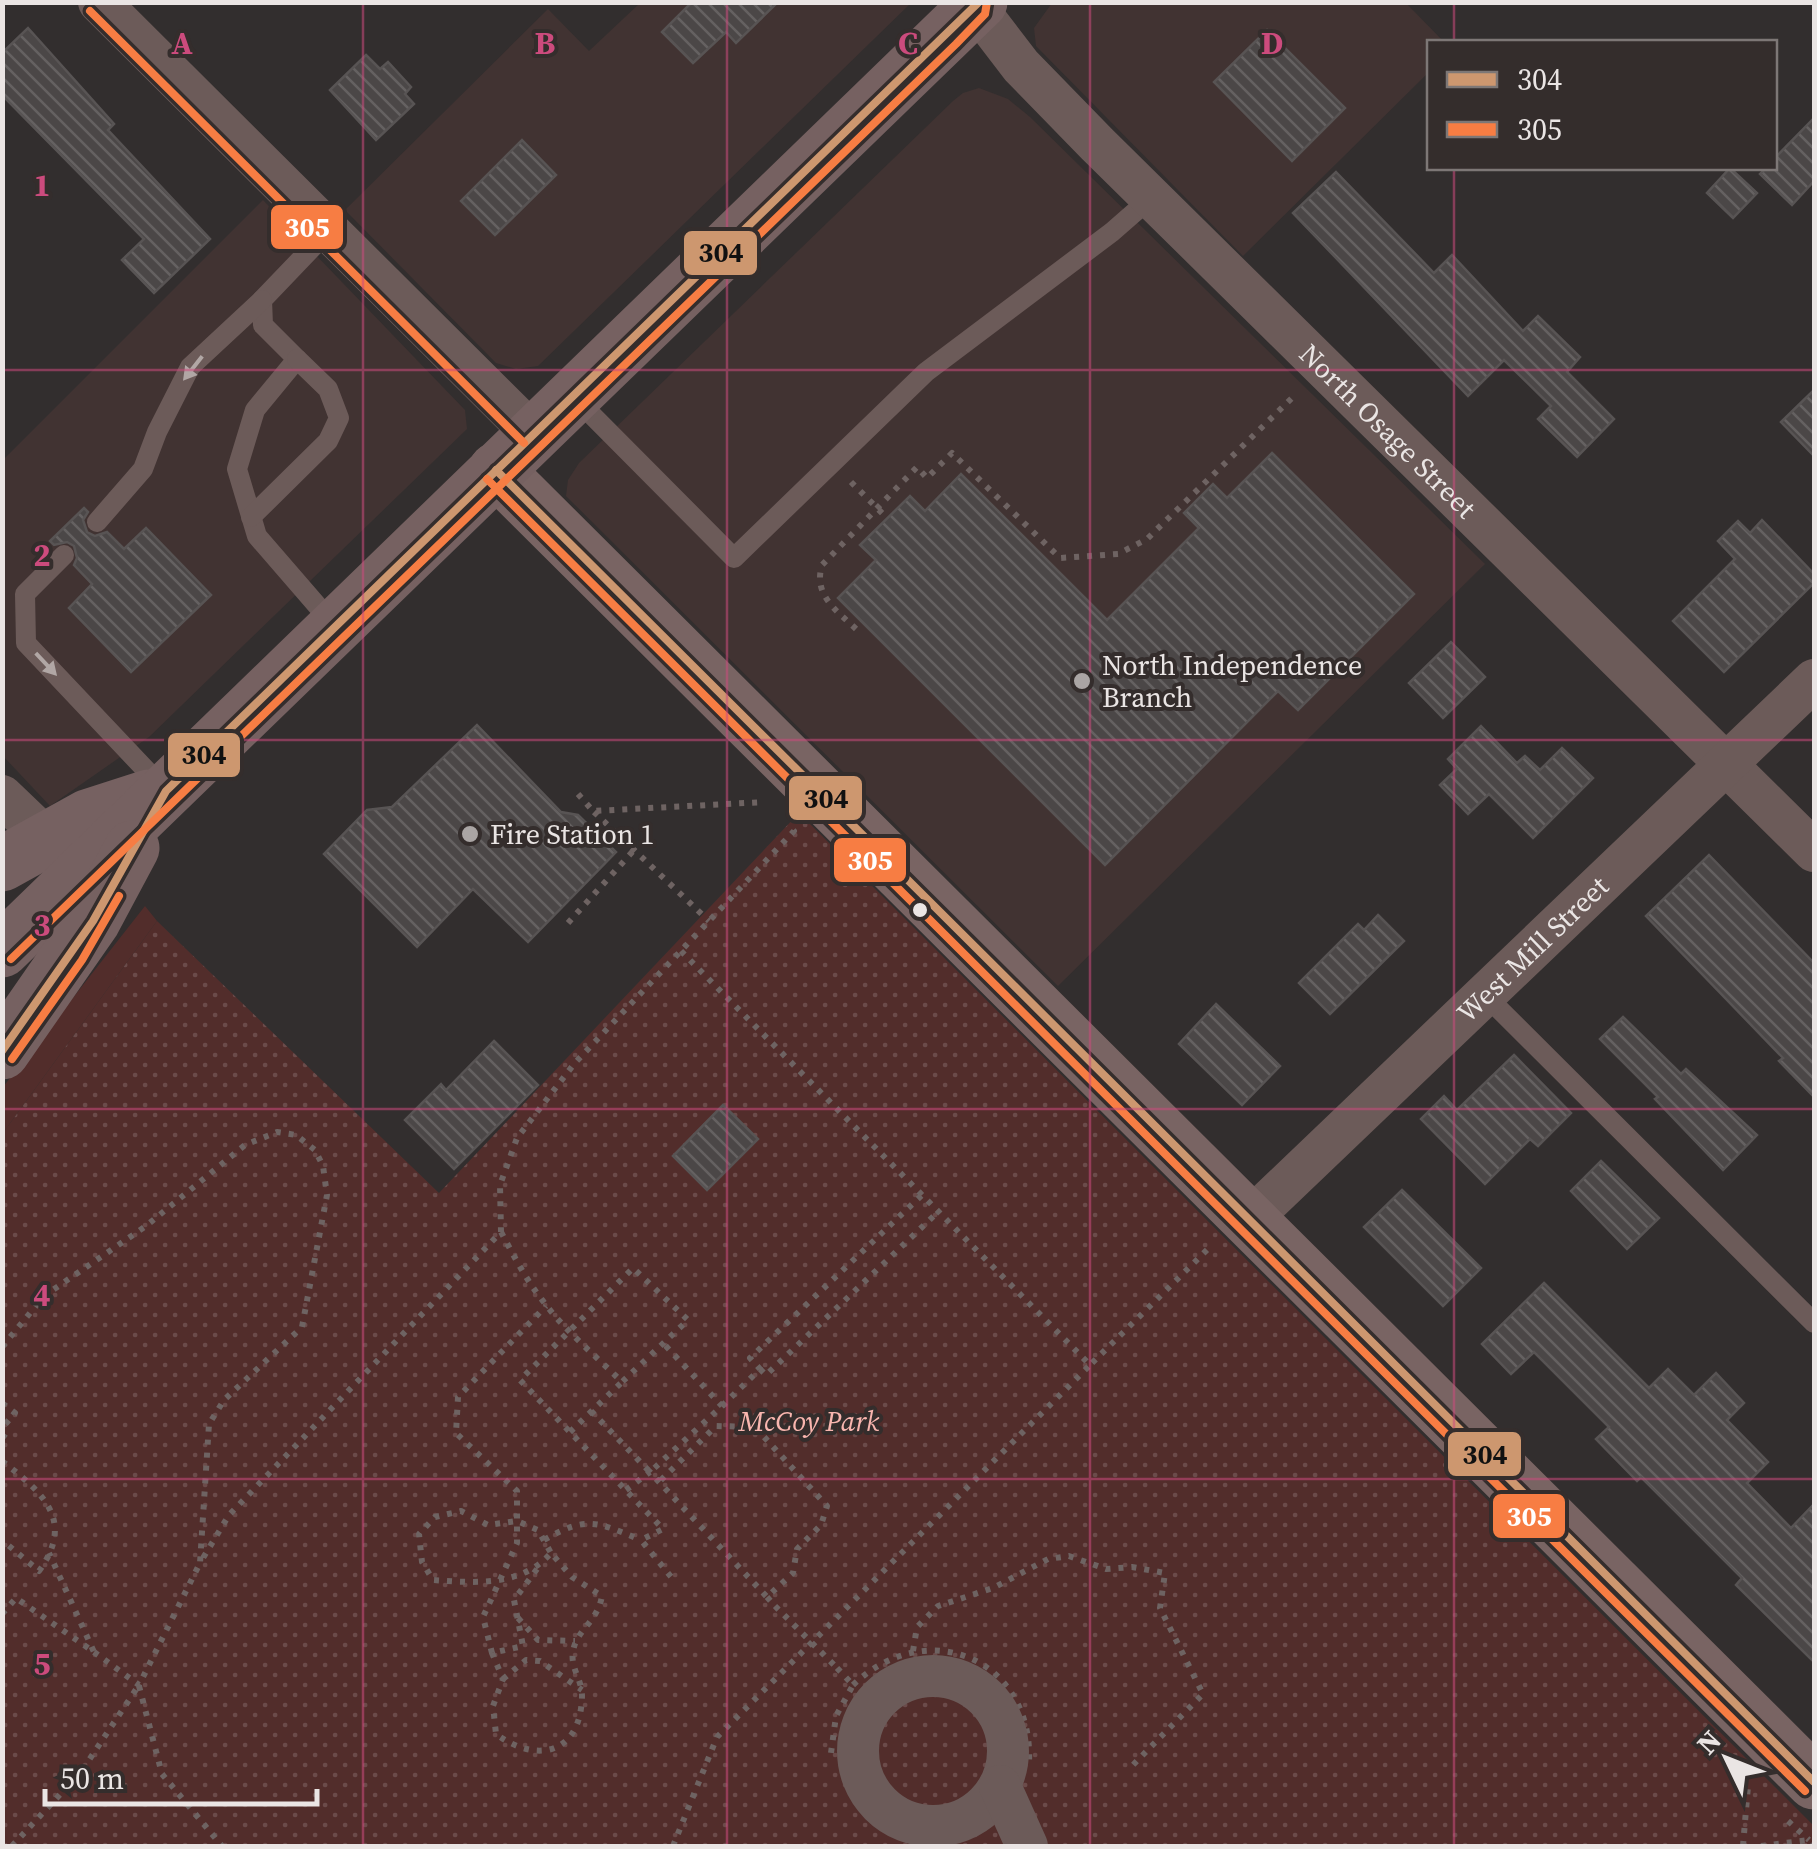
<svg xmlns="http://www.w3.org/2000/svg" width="1817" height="1849" viewBox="0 0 1817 1849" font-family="'Source Serif 4',serif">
  <defs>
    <pattern id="park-dots" width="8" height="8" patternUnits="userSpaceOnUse" patternTransform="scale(2.5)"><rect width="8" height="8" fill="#522d2b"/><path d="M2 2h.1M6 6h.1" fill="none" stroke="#6b4b4a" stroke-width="1.8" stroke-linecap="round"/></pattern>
    <pattern id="building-back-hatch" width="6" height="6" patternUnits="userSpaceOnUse" patternTransform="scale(2.5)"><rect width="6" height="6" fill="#4b4747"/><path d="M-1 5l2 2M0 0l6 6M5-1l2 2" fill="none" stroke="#656161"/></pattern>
  </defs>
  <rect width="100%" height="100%" fill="#322e2e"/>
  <g fill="#413332">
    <polygon points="1405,2 1444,42 1430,42 1429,72 1243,256 1036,46 1034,28 1052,3"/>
    <polygon points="640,3 911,3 538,366 516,369 496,363 345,210 548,9 589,51"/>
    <polygon points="979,88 1008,99 1030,117 1485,564 1058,986 566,496 568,480 579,463 953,101 963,93"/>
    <polygon points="263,200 465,410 467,429 149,737 50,806 3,756 3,460"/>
  </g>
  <polygon fill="#522d2b" points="145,906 157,921 3,1133 3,1087"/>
  <polygon fill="url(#park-dots)" points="799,813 1814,1826 1814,1846 3,1846 3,1133 157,921 439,1193"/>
  <g fill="url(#building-back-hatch)" stroke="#585454" stroke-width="2.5">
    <polygon points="692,2 778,2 736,43 726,32 693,63 662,32"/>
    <polygon points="28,28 114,124 108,130 210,239 154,293 122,260 144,239 2,95 2,53"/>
    <polygon points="1267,30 1345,108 1292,161 1214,82"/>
    <polygon points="366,55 380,69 388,62 411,87 405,94 414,104 376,140 330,90"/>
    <polygon points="1814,118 1814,181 1792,205 1760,174 1766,168 1774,168 1774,159"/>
    <polygon points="522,140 556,175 495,235 461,201"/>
    <polygon points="1730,168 1757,193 1733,218 1707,193"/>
    <polygon points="1336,172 1434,273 1452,255 1523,331 1538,316 1580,357 1567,372 1614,419 1577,457 1538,419 1551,406 1504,360 1468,396 1293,213"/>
    <polygon points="1814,390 1814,456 1781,422"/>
    <polygon points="1272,453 1414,594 1298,710 1278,691 1105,865 838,598 876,560 860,545 910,496 925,511 961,474 1107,620 1199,528 1184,513 1213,484 1227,498"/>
    <polygon points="84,508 88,512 83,520 87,532 95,536 107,532 124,549 146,528 211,595 131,672 69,608 92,584 74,565 77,558 74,546 67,542 54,545 50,541"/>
    <polygon points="1762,520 1814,574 1814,583 1724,672 1673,621 1735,559 1718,541 1738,521 1750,533"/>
    <polygon points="1451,642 1485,677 1443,718 1409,683"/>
    <polygon points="477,725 561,812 578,815 616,852 528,942 473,889 417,947 324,854 367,810 392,807"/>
    <polygon points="1481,726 1517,763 1525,756 1540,770 1562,748 1593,778 1533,838 1489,794 1468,814 1440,785 1457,769 1448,759"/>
    <polygon points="1709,855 1814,963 1814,1097 1779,1061 1783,1058 1646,916"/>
    <polygon points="1378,915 1404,941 1330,1014 1299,983 1358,924 1364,930"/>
    <polygon points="1216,1004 1280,1066 1242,1105 1179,1044"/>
    <polygon points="1623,1017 1681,1074 1686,1069 1757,1135 1723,1170 1655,1099 1658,1097 1600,1039"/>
    <polygon points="494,1041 538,1085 454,1169 405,1120 441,1084 446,1090"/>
    <polygon points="1514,1055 1571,1113 1538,1146 1530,1139 1485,1184 1421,1119 1444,1096 1457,1110"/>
    <polygon points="723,1105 758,1139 707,1190 673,1156"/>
    <polygon points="1601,1161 1659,1218 1627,1249 1571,1191"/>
    <polygon points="1402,1190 1481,1268 1443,1306 1364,1227"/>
    <polygon points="1544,1283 1649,1388 1668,1369 1694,1395 1716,1373 1744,1403 1727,1420 1768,1462 1747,1483 1791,1528 1814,1504 1814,1662 1736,1585 1742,1578 1641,1477 1637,1481 1596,1439 1609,1427 1534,1352 1511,1374 1482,1344"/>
  </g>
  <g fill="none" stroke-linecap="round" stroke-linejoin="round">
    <g stroke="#6e6362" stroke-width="6" stroke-dasharray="5 8" stroke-linecap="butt">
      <polyline points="851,482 887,518"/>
      <path d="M856,629C836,610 813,595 822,565L917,467L927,478L952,453L1060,558L1118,554L1147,539L1293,397"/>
      <polyline points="578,794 593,811 765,802"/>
      <polyline points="594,812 709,921"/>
      <polyline points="568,923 634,850"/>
      <polyline points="681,951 1090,1365 1211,1246"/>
      <path d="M501,1232C514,1256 526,1280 543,1301C565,1331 596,1356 622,1382L688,1320L633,1268L520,1380L663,1529L641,1540L672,1578"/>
      <polyline points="2,1347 44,1296 146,1226 245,1145 277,1132 296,1135 315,1150 323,1166 327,1195 302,1327 224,1400 209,1424 200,1563 229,1515 501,1232 500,1185 517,1138 574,1064 794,831 792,829"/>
      <polyline points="760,1369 766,1375 939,1211"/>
      <polyline points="2,1403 15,1413 2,1428"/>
      <polyline points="722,1406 760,1369 750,1358 922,1195"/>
      <polyline points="591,1411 650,1472 722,1406 663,1343"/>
      <polyline points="570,1432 622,1382"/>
      <polyline points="2,1435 7,1439 2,1446"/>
      <path d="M2,1461C42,1492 76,1520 39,1571L2,1540"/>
      <polyline points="626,1490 650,1472 659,1482 767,1597 793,1573 797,1549 821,1525 827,1506 755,1427 716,1426 659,1482"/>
      <path d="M544,1540C587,1515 597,1522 641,1540"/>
      <path d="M537,1569L514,1600L523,1646L492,1653L503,1679L493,1706L496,1734C538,1765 581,1753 582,1696C582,1679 570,1668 573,1651C577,1629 597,1623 602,1596L572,1577L551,1553C521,1587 475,1583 433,1580L422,1562L419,1534L435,1517L461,1511L488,1525L517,1521L538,1530L551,1553"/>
      <polyline points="767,1597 775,1606"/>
      <polyline points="2,1614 16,1598 94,1652 49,1553"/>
      <polyline points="518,1618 538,1640 575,1641"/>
      <polyline points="913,1651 917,1627 938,1606 993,1588 1048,1559 1069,1556 1106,1569 1132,1567 1165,1573 1160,1608 1203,1694 1130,1768"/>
      <polyline points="94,1652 139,1685 200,1563"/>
      <polyline points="492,1653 483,1617 517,1543 517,1491 456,1433 458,1397 546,1306"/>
      <polyline points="837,1668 853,1685 836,1716 831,1753 857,1755"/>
      <polyline points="503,1679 526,1660 540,1661 582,1690"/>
      <path d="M853,1685C927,1614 1034,1659 1029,1763"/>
      <polyline points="139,1686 162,1774 222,1846"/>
      <polyline points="1731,1768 1747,1785"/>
      <polyline points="1788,1821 1809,1840"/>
      <polyline points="12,1846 81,1772 139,1685"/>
      <polyline points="673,1846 717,1737 1090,1365"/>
      <polyline points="1743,1846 1748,1786"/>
      <polyline points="1761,1846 1809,1840 1814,1846"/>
    </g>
    <g stroke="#6c5b59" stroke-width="20">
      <polyline points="329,230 262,300 263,325 297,359 255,410 237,469 257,536 334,625"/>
      <polyline points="574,397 734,558 926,372 1112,232 1152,197"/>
      <polyline points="251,517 328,441 339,418 328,389 297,359"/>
      <polyline points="97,522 143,469 157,432 190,367 262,300"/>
      <polyline points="64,555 25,594 26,643 163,788"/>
      <polyline points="1486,996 1814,1323"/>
    </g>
    <g stroke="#6c5b59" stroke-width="42">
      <polyline points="99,2 533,434"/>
      <path id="s1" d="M972,2L1021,66L1097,144L1814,851"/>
      <polyline points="2,796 47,839"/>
      <path id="s2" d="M1249,1220L1814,680"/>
      <circle cx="933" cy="1751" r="75"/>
      <polyline points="1000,1786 1027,1846"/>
    </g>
    <polyline stroke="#796463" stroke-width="55" points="496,470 1814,1782"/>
    <g stroke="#766161" stroke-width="55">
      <polyline points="2,864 87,817 149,797"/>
      <polyline points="2,950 980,2"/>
      <polyline points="2,1052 93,921 132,848"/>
    </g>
    <polyline stroke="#6e6362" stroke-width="6" stroke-dasharray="5 8" stroke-linecap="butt" points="775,1606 837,1668"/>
    <g stroke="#342d2c" stroke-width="15">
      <g id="bus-1">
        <polyline points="496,470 1814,1782"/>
        <polyline points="2,1051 93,921 166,791 979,2"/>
      </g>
    </g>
    <g stroke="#342d2c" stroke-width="15">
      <g id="bus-2">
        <polyline points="90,11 524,443"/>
        <polyline points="487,479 1805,1791"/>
        <polyline points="11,959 956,44 985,14 987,2"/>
        <polyline points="12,1059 82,960 119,896"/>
      </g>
    </g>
    <use href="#bus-1" stroke="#cd976f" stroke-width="8"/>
    <use href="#bus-2" stroke="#f77d43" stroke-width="8"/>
  </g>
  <defs><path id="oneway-solid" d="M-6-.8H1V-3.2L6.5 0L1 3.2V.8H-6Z" transform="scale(2.5)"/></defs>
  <g fill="#b1a7a5">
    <use href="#oneway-solid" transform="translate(193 368) rotate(128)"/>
    <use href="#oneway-solid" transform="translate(46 664) rotate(47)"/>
  </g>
  <path fill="none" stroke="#cc4b7d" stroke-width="2.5" stroke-opacity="0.55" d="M363,2V1846M727,2V1846M1090,2V1846M1454,2V42M1454,168V1846M2,370H1814M2,740H1814M2,1109H1814M2,1479H1814"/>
  <g fill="#aaa5a4" stroke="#342d2c" stroke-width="4">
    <circle cx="1082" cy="681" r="10"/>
    <circle cx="470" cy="834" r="10"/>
  </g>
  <circle fill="#eae5e4" stroke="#342d2c" stroke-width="4" cx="920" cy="910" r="9"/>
  <g text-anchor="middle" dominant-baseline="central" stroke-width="8" stroke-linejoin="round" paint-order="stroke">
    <g font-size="28" fill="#eae5e4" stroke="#342d2c">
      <text stroke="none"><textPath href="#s1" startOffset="598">North Osage Street</textPath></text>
      <text stroke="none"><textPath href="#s2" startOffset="392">West Mill Street</textPath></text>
    </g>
    <g font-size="28" fill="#eae5e4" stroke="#342d2c" text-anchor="start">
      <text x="1102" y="665">North Independence<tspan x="1102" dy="32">Branch</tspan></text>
      <text x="490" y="834">Fire Station 1</text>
    </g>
    <g font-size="28" font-style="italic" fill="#f9b6af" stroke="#342d2c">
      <text x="809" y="1421">McCoy Park</text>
    </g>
  </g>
  <g font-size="32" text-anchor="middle" font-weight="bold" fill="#cc4b7d" stroke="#342d2c" stroke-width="8" stroke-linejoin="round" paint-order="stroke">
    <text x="182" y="54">A</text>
    <text x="545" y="54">B</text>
    <text x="908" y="54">C</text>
    <text x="1272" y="54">D</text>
    <text x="42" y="196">1</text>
    <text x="42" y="566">2</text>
    <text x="42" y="936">3</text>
    <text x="42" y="1306">4</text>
    <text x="42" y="1675">5</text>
  </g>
  <g stroke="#342d2c" stroke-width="4">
    <rect x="269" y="203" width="76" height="48" rx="10" fill="#f77d43"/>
    <rect x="682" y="229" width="77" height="48" rx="10" fill="#cd976f"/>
    <rect x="166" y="731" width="76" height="48" rx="10" fill="#cd976f"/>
    <rect x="787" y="774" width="77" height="48" rx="10" fill="#cd976f"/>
    <rect x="832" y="836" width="76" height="48" rx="10" fill="#f77d43"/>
    <rect x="1446" y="1430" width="77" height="48" rx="10" fill="#cd976f"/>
    <rect x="1491" y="1492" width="76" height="48" rx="10" fill="#f77d43"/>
  </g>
  <g font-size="28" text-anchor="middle" font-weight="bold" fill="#fff">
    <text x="307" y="237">305</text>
    <text x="870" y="870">305</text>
    <text x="1529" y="1526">305</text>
  </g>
  <g font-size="28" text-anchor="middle" font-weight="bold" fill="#111">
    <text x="721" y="262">304</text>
    <text x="204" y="764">304</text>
    <text x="826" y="808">304</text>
    <text x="1485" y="1464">304</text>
  </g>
  <rect width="1817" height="1849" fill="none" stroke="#eae5e4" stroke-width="10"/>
  <rect x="1427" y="40" width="350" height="130" fill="#342d2c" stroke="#7d7776" stroke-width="2.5"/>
  <rect x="1447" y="72" width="50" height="15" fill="#cd976f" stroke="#7d7776" stroke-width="2.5"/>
  <text x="1517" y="90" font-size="30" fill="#eae5e4">304</text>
  <rect x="1447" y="122" width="50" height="15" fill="#f77d43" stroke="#7d7776" stroke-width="2.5"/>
  <text x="1517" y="140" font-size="30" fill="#eae5e4">305</text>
  <g transform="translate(1727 1759) rotate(313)" stroke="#342d2c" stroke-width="8" paint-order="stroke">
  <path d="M0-8L18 38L0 25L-18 38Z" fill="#eae5e4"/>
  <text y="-15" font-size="28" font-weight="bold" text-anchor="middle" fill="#eae5e4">N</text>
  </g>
  <path d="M45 1789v15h272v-15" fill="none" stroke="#eae5e4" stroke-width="5"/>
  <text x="60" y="1789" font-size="30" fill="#eae5e4" stroke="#342d2c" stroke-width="8" paint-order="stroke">50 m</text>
</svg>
